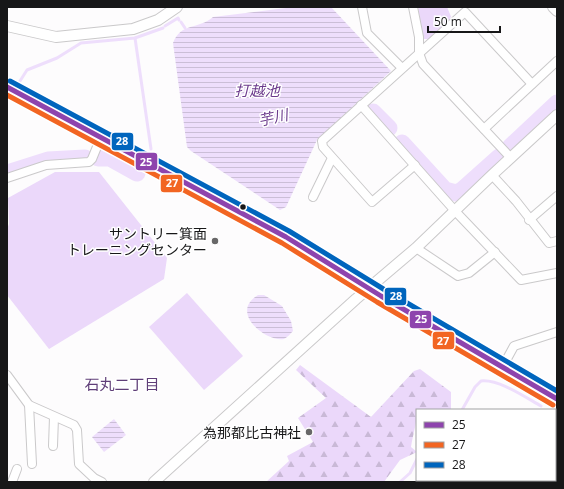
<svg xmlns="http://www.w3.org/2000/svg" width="564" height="489" viewBox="0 0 564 489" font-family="'Open Sans','Noto Sans JP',sans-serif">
  <defs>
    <pattern id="forest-firs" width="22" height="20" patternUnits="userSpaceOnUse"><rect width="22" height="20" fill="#ebd8fa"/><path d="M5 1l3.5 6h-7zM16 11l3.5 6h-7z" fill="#c9b9d6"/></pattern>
    <pattern id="water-rules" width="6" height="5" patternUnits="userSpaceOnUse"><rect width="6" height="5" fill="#eedefc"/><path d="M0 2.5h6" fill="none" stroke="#cbbed7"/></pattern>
  </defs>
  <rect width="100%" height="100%" fill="#fdfcfd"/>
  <path fill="url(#forest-firs)" d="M300,365L371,417L414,371L420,369L451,392V409L417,410C417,423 413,434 411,447L417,452L400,460L384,482H266L289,461L287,456L313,442L298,418L326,398L296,370Z"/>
  <g fill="#ebd8fa">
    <polygon points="418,7 447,7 452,19 429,39 423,39"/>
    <polygon points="55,172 99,172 167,258 164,279 49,349 7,295 7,229 9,224 8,198"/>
    <polygon points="187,293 243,356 204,390 149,327"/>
  </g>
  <g fill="url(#water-rules)">
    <path d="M294,7H331L391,71L317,140L286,207L280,210L191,151L187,147L173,43C181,22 198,30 213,17Z"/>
    <path d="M258,295H264L282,306L291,321L293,331C290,334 288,337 284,339C268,343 228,313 258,295Z"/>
    <polygon points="114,419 126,435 104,452 92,437"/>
  </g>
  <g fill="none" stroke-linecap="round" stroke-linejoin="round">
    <g stroke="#eedefc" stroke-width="3">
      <polyline points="181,22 185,28"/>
      <polyline points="165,26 178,18 179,20"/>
      <polyline points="135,38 151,149"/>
      <polyline points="20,81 27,70 57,58 81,43 135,38 163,28"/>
      <path d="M462,410L475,387L481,381C499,379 525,397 541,406"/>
      <polyline points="400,482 410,473 417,459"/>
      <polyline points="442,482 444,480"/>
    </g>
    <g stroke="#eedefc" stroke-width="17">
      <polyline points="373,112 389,128"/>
      <polyline points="402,143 445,190 456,193 462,190 499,157"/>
      <polyline points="510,147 557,103"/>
      <polyline points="98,158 110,158 137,173"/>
      <polyline points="7,173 48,160 85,158"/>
    </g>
    <g stroke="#cac9ca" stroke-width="10">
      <g id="minor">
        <polyline points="362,7 367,33 402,68"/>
        <polyline points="413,7 419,37 419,53 423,64 511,158"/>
        <polyline points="361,105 456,212 521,280 557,273"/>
        <polyline points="484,129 557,61"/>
        <polyline points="415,165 372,202 323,147 322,141 465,12 532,84"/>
        <polyline points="492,175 516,201 549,243 557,241"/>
        <polyline points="7,178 46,165 89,162 92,159 101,137"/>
        <polyline points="313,197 332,158"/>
        <polyline points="529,220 557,196"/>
        <polyline points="416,248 458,276 469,273 495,252"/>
        <polyline points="502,368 514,346 557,332"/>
        <polyline points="7,375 29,405 74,425 77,430 79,464 94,478 102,482"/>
        <polyline points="29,405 32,464"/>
        <polyline points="53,446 54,417"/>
        <polyline points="466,480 468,482"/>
        <polyline points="12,482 17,469"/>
      </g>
    </g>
    <g stroke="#cac9ca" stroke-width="12">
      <g id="tertiary">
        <polyline points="553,7 557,11"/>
        <polyline points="7,26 56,37 133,29 158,20 177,7"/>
        <polyline points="154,482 356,299 416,248 492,175 557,115"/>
      </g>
    </g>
    <g stroke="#c7c3ca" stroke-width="15">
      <polyline id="primary" points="7,87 286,237 381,296 557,399"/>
    </g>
    <use href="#minor" stroke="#fff" stroke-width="8"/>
    <use href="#tertiary" stroke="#fff" stroke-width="10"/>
    <use href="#primary" stroke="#f9f7fa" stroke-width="13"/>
    <g stroke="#fff" stroke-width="8">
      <polyline id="bus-1" points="7,87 286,237 381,296 557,399"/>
    </g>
    <g stroke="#fff" stroke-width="8">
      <polyline id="bus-2" points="7,95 282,243 377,302 553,405"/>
    </g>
    <g stroke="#fff" stroke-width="8">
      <polyline id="bus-3" points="10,81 289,231 385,290 557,391"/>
    </g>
    <use href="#bus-1" stroke="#8e44ad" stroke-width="5"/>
    <use href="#bus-2" stroke="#f26522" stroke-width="5"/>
    <use href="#bus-3" stroke="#0065bd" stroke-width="5"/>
  </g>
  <circle fill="#171718" stroke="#fff" stroke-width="1.5" cx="243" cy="207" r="3.5"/>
  <g fill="#686768" stroke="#fff" stroke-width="1.5">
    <circle cx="215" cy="241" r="4"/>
    <circle cx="309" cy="432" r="4"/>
  </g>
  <g text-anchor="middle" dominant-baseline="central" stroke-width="3" stroke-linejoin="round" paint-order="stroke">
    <g font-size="14" fill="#171718" stroke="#fff" text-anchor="end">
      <text x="207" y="233">サントリー箕面<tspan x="207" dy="16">トレーニングセンター</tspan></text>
      <text x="301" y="432">為那都比古神社</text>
    </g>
    <g font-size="15" font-style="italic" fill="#6b3a8c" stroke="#fff">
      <text x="257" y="90">打越池</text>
      <text transform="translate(273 117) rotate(-12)">芋川</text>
    </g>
    <g font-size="15" fill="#5f3e78" stroke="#fff">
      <text x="122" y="384">石丸二丁目</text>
    </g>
  </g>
  <g stroke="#fff" stroke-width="1.5">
    <rect x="111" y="132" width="23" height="19" rx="4" fill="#0065bd"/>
    <rect x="135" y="152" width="23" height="19" rx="4" fill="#8e44ad"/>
    <rect x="160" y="174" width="23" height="19" rx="4" fill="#f26522"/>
    <rect x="384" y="287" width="23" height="19" rx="4" fill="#0065bd"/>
    <rect x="409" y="310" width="23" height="19" rx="4" fill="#8e44ad"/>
    <rect x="432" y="331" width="23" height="19" rx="4" fill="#f26522"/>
  </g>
  <g font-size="11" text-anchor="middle" font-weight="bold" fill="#fff">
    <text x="122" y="145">28</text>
    <text x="146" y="166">25</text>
    <text x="172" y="187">27</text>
    <text x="396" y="300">28</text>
    <text x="421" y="323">25</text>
    <text x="443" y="345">27</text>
  </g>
  <rect width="564" height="489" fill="none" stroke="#171718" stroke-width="16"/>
  <rect x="416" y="409" width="140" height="72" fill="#ffffff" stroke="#a2a2a3"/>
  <rect x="424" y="422" width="20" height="6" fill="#8e44ad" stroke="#a2a2a3"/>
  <text x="452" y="429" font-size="12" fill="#171718">25</text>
  <rect x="424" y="442" width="20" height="6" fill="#f26522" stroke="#a2a2a3"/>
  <text x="452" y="449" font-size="12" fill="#171718">27</text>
  <rect x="424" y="462" width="20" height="6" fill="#0065bd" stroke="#a2a2a3"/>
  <text x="452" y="469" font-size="12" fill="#171718">28</text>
  <path d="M428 26v6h72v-6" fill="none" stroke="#171718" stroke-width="2"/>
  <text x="434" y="26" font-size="12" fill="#171718" stroke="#ffffff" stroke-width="3" paint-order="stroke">50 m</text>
</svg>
